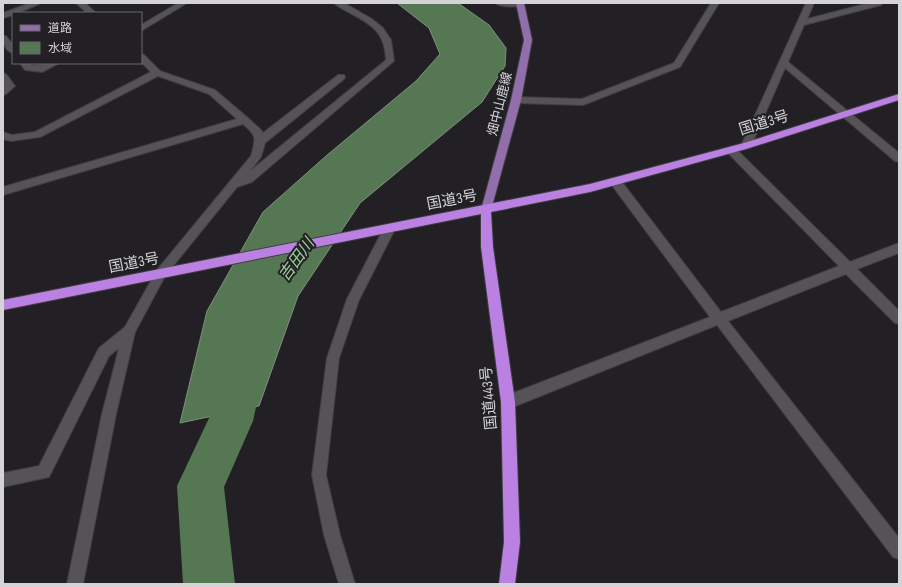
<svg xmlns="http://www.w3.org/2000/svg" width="902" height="587" viewBox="0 0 902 587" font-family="'Sofia Sans Condensed','Noto Sans JP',sans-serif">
  <rect width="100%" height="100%" fill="#222024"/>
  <polygon fill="#567753" stroke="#7c937a" points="397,3 458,3 489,25 506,48 505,66 482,102 360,203 298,296 259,406 180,423 207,311 263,212 326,156 416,81 440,54 429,28"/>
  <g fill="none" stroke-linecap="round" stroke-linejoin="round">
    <polygon fill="#567753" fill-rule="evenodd" points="245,342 260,348 266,361 253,421 224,487 235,584 183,584 177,486 210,416 224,361 230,348"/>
    <g stroke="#403e41" stroke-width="2">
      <g id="minor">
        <polygon points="30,3 41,3 18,13 13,13 13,15 3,18 3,13"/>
        <polygon points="76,3 85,3 96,13 87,13"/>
        <polygon points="178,3 187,3 141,31 141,25"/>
        <path d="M334,3L346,4L372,19L383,28L391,40L394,61L252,182L237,187L165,276L135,332L116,414L83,584H67L102,414L119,348L109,356L49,477L3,487V473L39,466L99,348L125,327L157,270L251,156C256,138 257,136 243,124L3,195V187L237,119L209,94L158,76L40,137L11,141L3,139V132L12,135L35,132L151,72L141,62V54L144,55L160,71L215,90L248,118L261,130L263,133L338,75H344L345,77L344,79L265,143L261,157L249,172L386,60C385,33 373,25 350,13C345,10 338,7 334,3Z"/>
        <path d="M495,3H523L524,4C519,8 500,7 495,3Z"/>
        <polygon points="711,3 719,3 680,67 583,105 516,103 511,100 516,97 582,99 674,63"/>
        <polygon points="806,3 814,3 807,19 869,3 882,3 881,5 804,25 788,62 899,153 899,162 895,161 785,68 751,146 746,149 741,146"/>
        <path d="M3,36H6L13,45V53C5,51 3,43 3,36Z"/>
        <path d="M20,63H29L31,65C41,66 49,63 59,63L42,72L25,70Z"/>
        <polygon points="3,73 6,74 15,86 6,94 3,95 3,87 5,85 3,83"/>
        <polygon points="731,146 735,148 850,262 899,243 899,253 857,269 899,311 899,324 895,323 846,274 728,321 899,538 899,559 893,557 717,325 508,409 503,407 501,402 503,397 710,317 611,184 610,181 611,178 619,178 721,312 839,266 727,152 726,150"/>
        <polygon points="389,225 393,226 395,229 359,300 339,358 326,475 340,535 355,584 339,584 324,535 312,475 327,358 347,299 385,226"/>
      </g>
    </g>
    <g stroke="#403e41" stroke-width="2">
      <polygon id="major" points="516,3 524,3 532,40 521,100 491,210 490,213 486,214 482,213 481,210 511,100 524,40"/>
    </g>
    <g stroke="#403e41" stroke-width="2">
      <polygon id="highway" points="899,94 899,100 746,149 590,192 491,212 493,247 515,402 520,542 515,584 499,584 504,542 501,402 481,247 481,214 3,310 3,300 590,184 744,143"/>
    </g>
    <use href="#minor" fill="#565358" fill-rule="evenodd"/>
    <use href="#major" fill="#926eab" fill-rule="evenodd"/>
    <use href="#highway" fill="#ba80e2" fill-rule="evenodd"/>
  </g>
  <g text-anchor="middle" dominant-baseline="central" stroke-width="4" stroke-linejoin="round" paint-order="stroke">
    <g font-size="13" fill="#d4d3d6" stroke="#222024">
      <text transform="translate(500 104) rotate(-76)">畑中山鹿線</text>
    </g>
    <g font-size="15" fill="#d4d3d6" stroke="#222024">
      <text transform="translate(764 123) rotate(-17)">国道3号</text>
      <text transform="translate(452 200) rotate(-11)">国道3号</text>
      <text transform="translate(134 263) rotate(-11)">国道3号</text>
      <text transform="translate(489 398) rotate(-95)">国道443号</text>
    </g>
    <g font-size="16" font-style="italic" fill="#9dd198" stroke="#222024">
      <text transform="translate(297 260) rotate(-54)">吉田川</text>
    </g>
  </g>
  <rect width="902" height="587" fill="none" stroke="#d4d3d6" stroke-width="8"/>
  <rect x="12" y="12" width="130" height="52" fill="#222024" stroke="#69686b"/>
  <rect x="20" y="25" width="20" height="6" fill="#926eab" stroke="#69686b"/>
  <text x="48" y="32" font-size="12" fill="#d4d3d6">道路</text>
  <rect x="20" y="42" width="20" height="12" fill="#567753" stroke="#69686b"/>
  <text x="48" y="52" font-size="12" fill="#d4d3d6">水域</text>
</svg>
